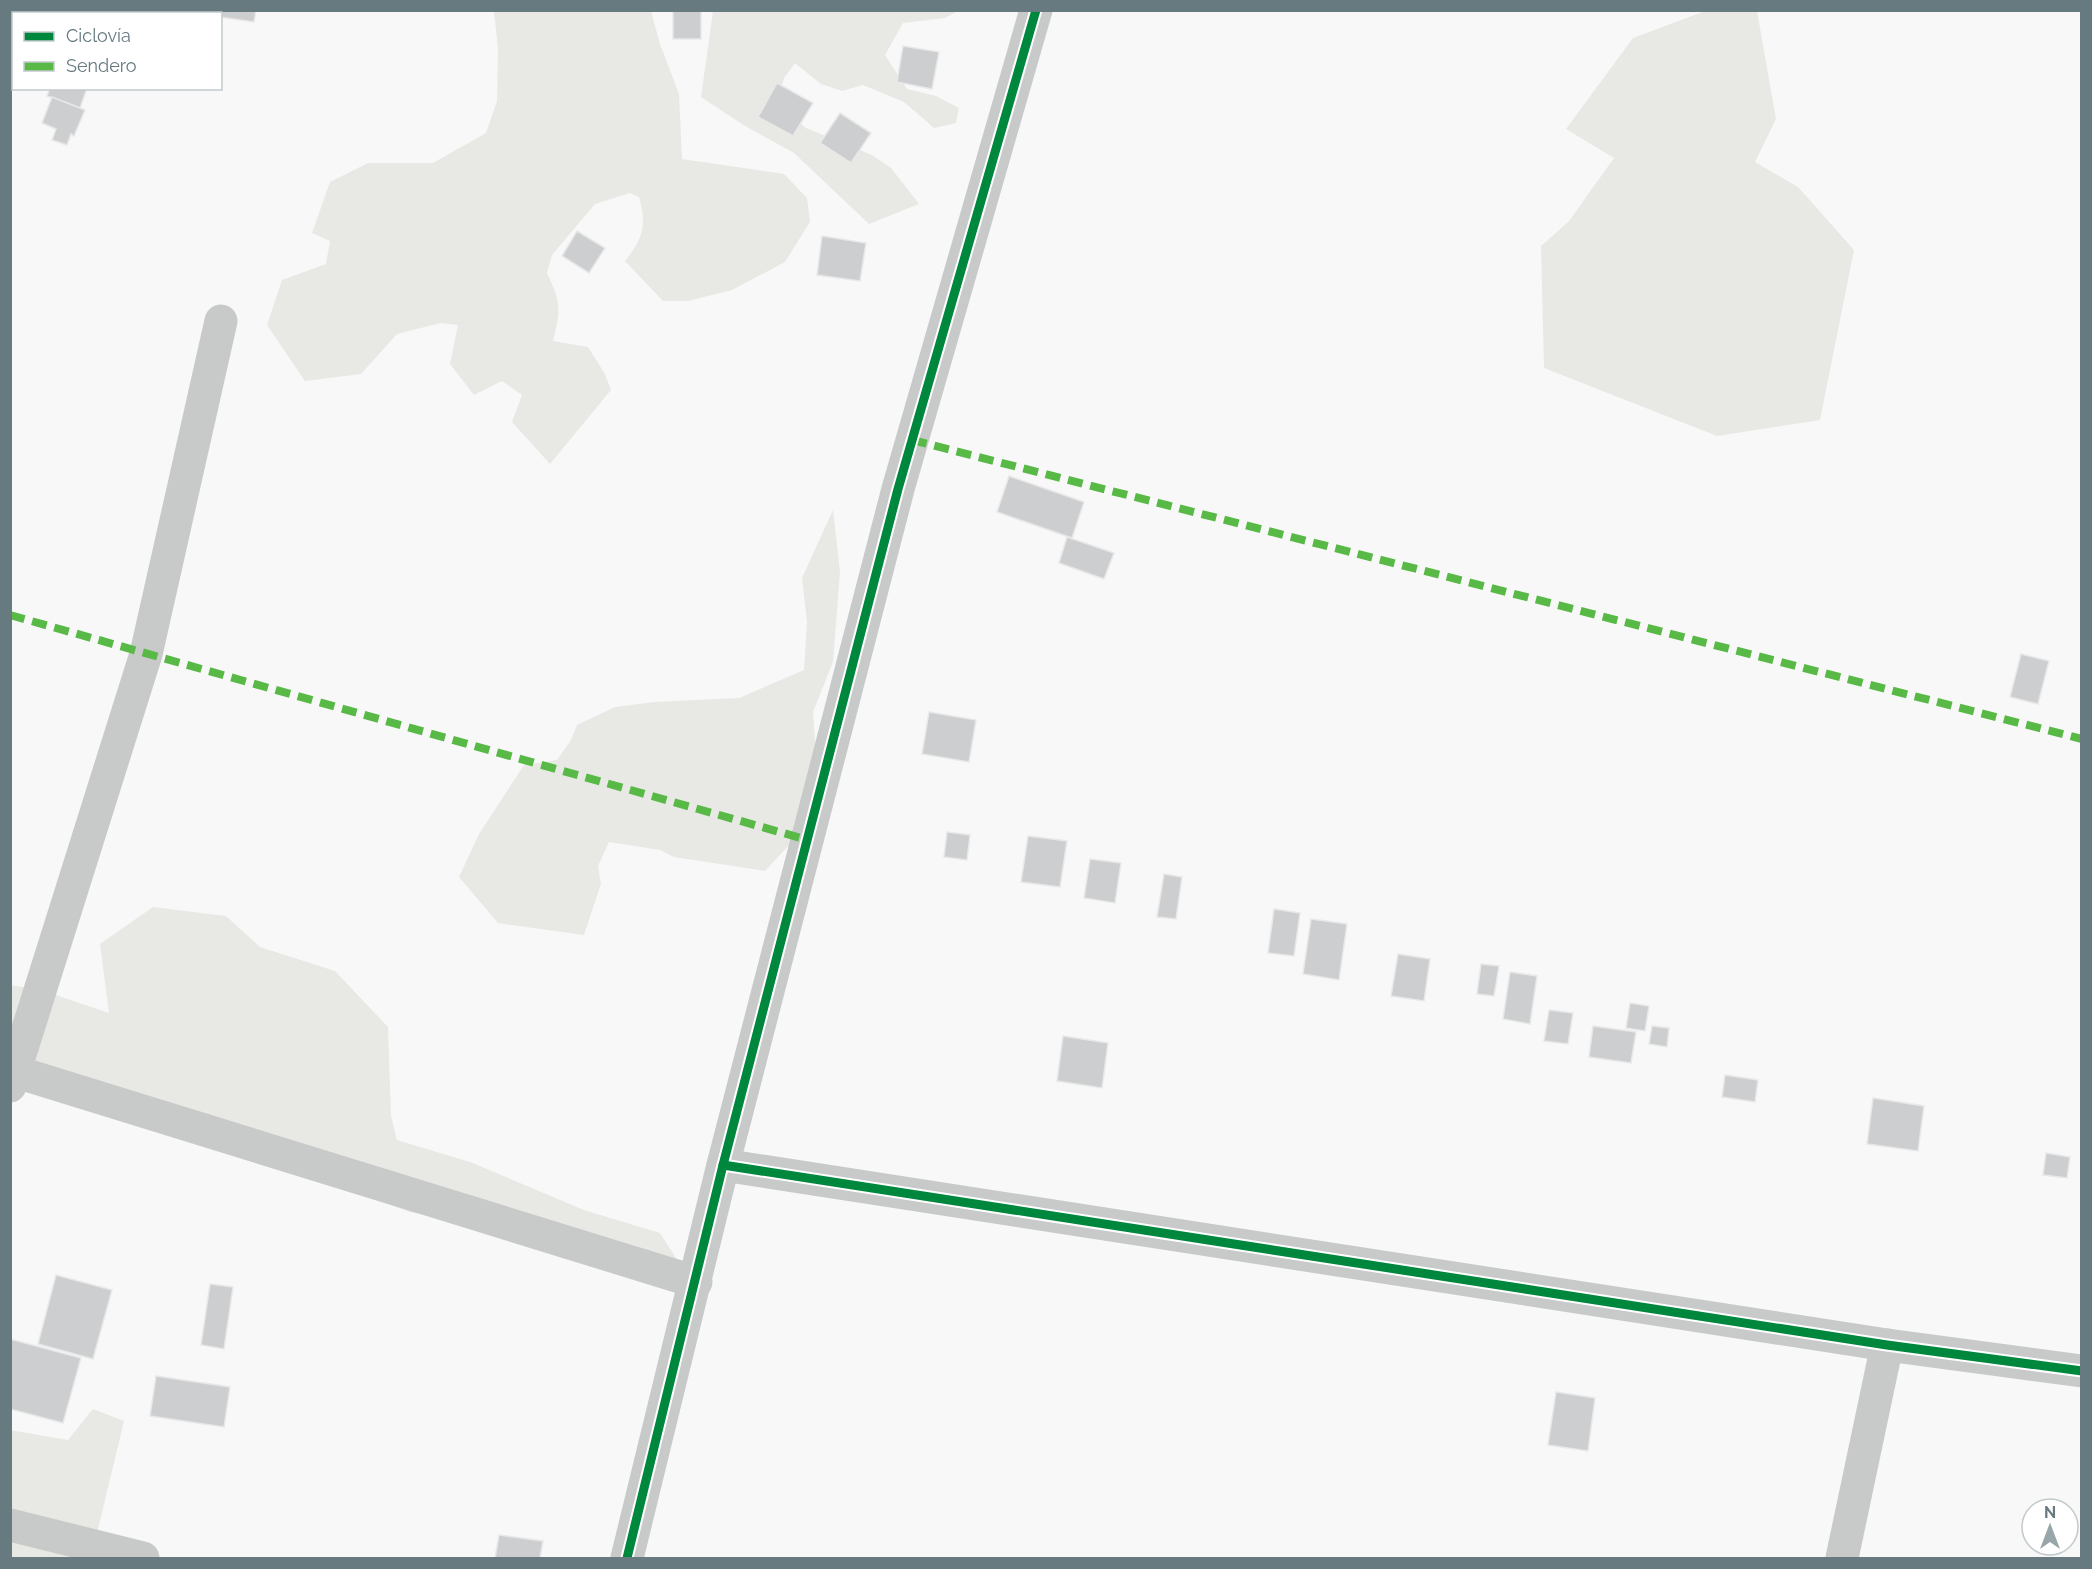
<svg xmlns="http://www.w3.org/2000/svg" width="2092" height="1569" viewBox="0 0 2092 1569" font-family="Raleway,sans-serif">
  <rect width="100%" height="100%" fill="#f8f8f8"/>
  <g fill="#e8e9e5">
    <polygon points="1708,10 1757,11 1776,119 1755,162 1798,187 1854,250 1820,420 1717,436 1544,368 1541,246 1569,221 1614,158 1566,129 1633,38"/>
    <path d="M494,11H651L660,44L679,94L682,159L784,174L807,198L810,222L785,262L732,290L688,301H663L625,261C643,239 647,225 639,197L630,193L595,204L552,255L547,273C561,303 561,309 553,341L588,347L605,374L611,390L550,464L512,422L522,395L502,381L474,395L450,364L458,325L441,323L397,334L361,374L305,381L267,325L282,280L326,264L330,241L312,233L330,182L368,163H433L486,133L497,101L498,49Z"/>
    <polygon points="713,11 958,11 945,18 903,23 885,55 907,89 936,96 959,108 956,123 934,128 904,102 863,85 842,91 821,84 795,63 784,78 777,103 806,128 872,155 891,168 919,204 869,224 794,153 745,126 701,97"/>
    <polygon points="833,510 840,572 833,662 813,712 816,755 792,842 765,871 674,857 660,850 609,842 598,866 601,884 584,935 498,923 459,877 479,834 524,765 557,760 571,740 577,725 615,707 654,702 739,698 804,670 807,622 802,578"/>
    <polygon points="153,907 226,916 260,947 335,971 388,1027 391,1116 397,1140 470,1162 584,1210 660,1233 685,1272 410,1212 306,1174 11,1076 10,985 41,990 109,1013 100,944"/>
    <polygon points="93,1409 124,1421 91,1558 11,1558 10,1430 68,1440"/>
  </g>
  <g fill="#cccecf" stroke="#e8e8e8" stroke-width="1.5">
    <polygon points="204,10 256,10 254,22 220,17 220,14 204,14"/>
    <rect x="673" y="10" width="28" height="29"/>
    <polygon points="903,46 939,52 932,89 897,82"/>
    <polygon points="777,83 813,103 793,136 758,117"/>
    <polygon points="50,88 87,88 80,108 47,96"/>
    <polygon points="52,97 85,110 74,136 71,134 67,145 52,140 56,129 42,123"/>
    <polygon points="840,113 871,133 851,163 820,143"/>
    <polygon points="577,231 605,248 589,273 562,256"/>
    <polygon points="822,236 866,243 860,281 817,275"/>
    <polygon points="1009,476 1084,502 1072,538 997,512"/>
    <polygon points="1067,537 1114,553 1104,579 1059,563"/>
    <polygon points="2021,654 2049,661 2038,704 2010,697"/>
    <polygon points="929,712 976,720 969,762 922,754"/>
    <polygon points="947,832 970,835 967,860 944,857"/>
    <polygon points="1028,836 1067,841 1060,887 1021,882"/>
    <polygon points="1090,859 1121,863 1115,903 1084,898"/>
    <polygon points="1164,874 1182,877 1176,919 1157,917"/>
    <polygon points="1274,909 1300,913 1294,956 1268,953"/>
    <polygon points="1311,919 1347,924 1339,980 1303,974"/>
    <polygon points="1398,954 1430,959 1424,1001 1391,996"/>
    <polygon points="1481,964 1499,966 1494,996 1477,994"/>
    <polygon points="1510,972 1537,976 1530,1024 1503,1019"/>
    <polygon points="1630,1003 1649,1006 1645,1031 1626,1028"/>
    <polygon points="1549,1010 1573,1013 1568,1044 1544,1041"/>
    <polygon points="1593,1026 1636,1032 1631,1063 1589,1057"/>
    <polygon points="1652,1026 1669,1028 1667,1047 1649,1044"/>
    <polygon points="1063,1036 1108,1043 1102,1088 1057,1081"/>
    <polygon points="1725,1075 1758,1080 1755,1102 1722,1097"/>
    <polygon points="1873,1098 1924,1106 1918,1151 1867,1144"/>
    <polygon points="2046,1153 2070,1157 2067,1178 2043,1175"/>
    <polygon points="56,1275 112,1290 93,1359 38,1344"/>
    <polygon points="210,1284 233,1287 224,1349 201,1345"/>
    <polygon points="10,1339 81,1358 63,1423 10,1409"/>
    <polygon points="156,1376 230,1387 224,1427 150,1416"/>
    <polygon points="1556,1392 1595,1398 1588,1451 1548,1445"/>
    <polygon points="499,1535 543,1541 540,1558 495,1558"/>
  </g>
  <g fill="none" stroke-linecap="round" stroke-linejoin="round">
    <g stroke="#c8c9c9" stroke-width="33">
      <polyline points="10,1070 696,1282"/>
      <polyline points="10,1086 146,654 221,321"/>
      <polyline points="723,1165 1887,1345 2082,1371"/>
      <polyline points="10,1525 143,1558"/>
      <polyline points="627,1558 723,1165 898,489 1036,10"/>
      <polyline points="1842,1558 1887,1345"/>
    </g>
    <g stroke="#58b947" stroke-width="8" stroke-dasharray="15 8" stroke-linecap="butt">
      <polyline points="912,440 2082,739"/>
      <polyline points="10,615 808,840"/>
    </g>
    <g stroke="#fff" stroke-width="13">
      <g id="cycleway">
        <polyline points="723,1165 1887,1345 2082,1371"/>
        <polyline points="627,1558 723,1165 898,489 1036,10"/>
      </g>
    </g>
    <use href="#cycleway" stroke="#00873e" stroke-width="9"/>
  </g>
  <rect width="2092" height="1569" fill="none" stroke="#667a7f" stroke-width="24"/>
  <rect x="12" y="12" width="210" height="78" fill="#ffffff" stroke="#c2cacc" stroke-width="1.5"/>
  <rect x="24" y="32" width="30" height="9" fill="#00873e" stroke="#c2cacc" stroke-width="1.5"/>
  <text x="66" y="42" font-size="18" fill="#667a7f">Ciclovía</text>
  <rect x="24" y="62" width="30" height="9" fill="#58b947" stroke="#c2cacc" stroke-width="1.5"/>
  <text x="66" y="72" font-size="18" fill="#667a7f">Sendero</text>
  <g transform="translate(2050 1527)"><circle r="28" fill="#ffffff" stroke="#c2cacc" stroke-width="1.5"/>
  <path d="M0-4.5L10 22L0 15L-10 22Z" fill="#99a6a9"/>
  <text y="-9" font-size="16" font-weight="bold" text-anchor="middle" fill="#667a7f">N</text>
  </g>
</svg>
